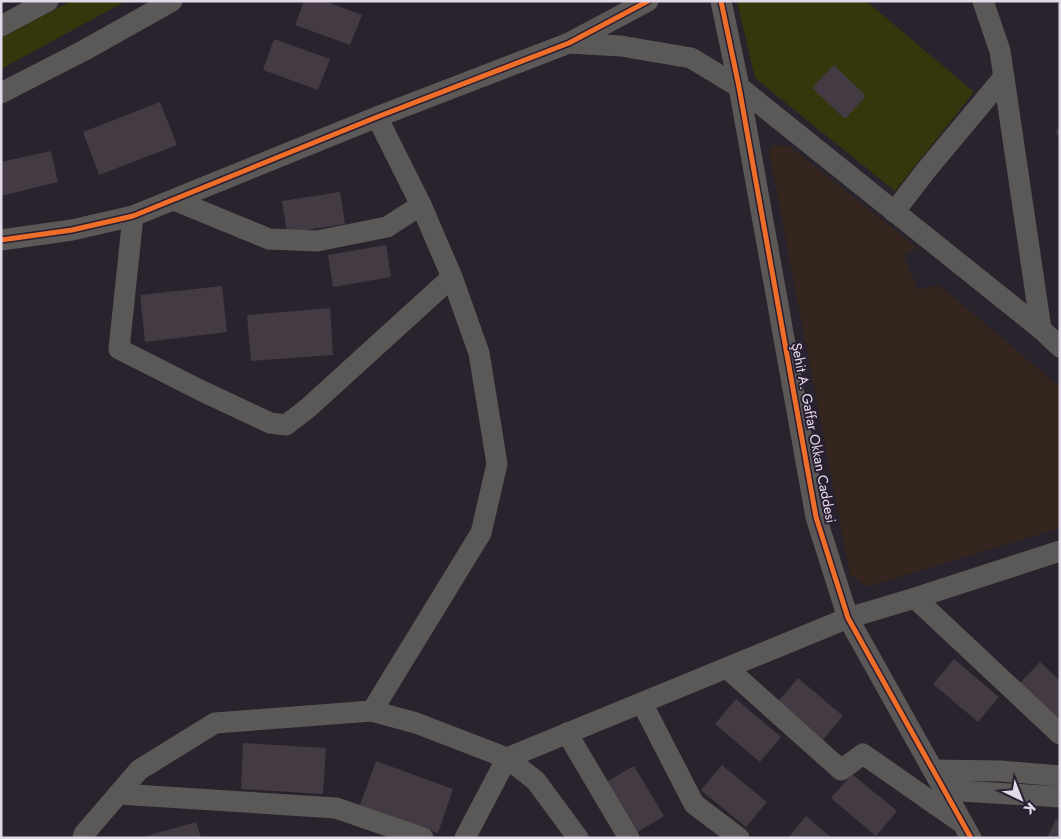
<svg xmlns="http://www.w3.org/2000/svg" width="1061" height="839" viewBox="0 0 1061 839" font-family="Jost,sans-serif">
  <rect width="100%" height="100%" fill="#29232d"/>
  <polygon fill="#34261e" points="773,145 789,146 917,248 904,255 918,290 939,285 1060,387 1060,528 867,587 850,574 769,152"/>
  <g fill="#34370c">
    <polygon points="71,1 126,1 1,69 1,38"/>
    <polygon points="737,1 866,1 974,92 895,191 755,78"/>
  </g>
  <g fill="#433a43">
    <polygon points="304,1 325,1 362,15 350,45 295,25"/>
    <polygon points="274,39 330,59 318,90 263,70"/>
    <polygon points="834,65 866,96 845,119 812,88"/>
    <polygon points="160,102 177,145 99,175 83,132"/>
    <polygon points="1060,129 1060,141 1059,141 1056,130"/>
    <polygon points="51,151 58,182 1,196 1,162"/>
    <polygon points="340,192 345,224 287,233 282,201"/>
    <polygon points="386,245 391,277 333,287 328,255"/>
    <polygon points="222,286 227,332 145,342 140,295"/>
    <polygon points="330,308 333,355 251,361 247,315"/>
    <polygon points="954,659 999,697 978,722 933,684"/>
    <polygon points="1040,662 1060,681 1060,726 1018,685"/>
    <polygon points="798,678 843,716 822,741 777,703"/>
    <polygon points="736,699 781,737 760,762 715,724"/>
    <polygon points="243,743 326,748 323,794 241,789"/>
    <polygon points="376,761 453,789 438,833 360,805"/>
    <polygon points="722,765 767,802 746,827 701,790"/>
    <polygon points="634,766 664,816 636,833 606,782"/>
    <polygon points="852,774 897,811 876,836 831,798"/>
    <polygon points="806,816 832,838 788,838"/>
    <polygon points="1056,819 1060,821 1060,838 1047,838"/>
    <polygon points="196,822 201,838 144,838 143,837"/>
  </g>
  <g fill="none" stroke-linecap="round" stroke-linejoin="round">
    <g stroke="#5b5958" stroke-width="21">
      <polyline points="721,1 739,87 816,517 848,618 971,838"/>
      <polyline points="983,1 1000,51 1041,329 1060,347"/>
      <polyline points="1,26 48,1"/>
      <polyline points="569,43 621,46 691,58 739,87 1041,329"/>
      <polyline points="1,93 83,51 172,1"/>
      <polyline points="174,200 269,239 317,241 387,227 421,205"/>
      <polyline points="894,212 928,168 1004,77"/>
      <polyline points="133,216 119,349 202,391 270,423 286,425 308,408 452,277"/>
      <polyline points="1,240 72,230 133,216 377,117 569,43 648,1"/>
      <polyline points="915,598 1060,734"/>
      <polyline points="727,668 841,770 863,754 959,821"/>
      <polyline points="642,703 694,804 739,838"/>
      <polyline points="372,711 481,533 497,464 479,353 452,277 421,205 377,117"/>
      <polyline points="567,733 629,838"/>
      <polyline points="933,770 1001,771 1060,776"/>
      <polyline points="944,790 1060,797"/>
      <polyline points="119,794 336,808 423,838"/>
      <polyline points="83,838 84,834 139,770 215,723 372,711 416,723 507,758 536,781 578,838"/>
      <polyline points="465,838 507,758 848,618 915,598 1060,551"/>
    </g>
    <g stroke="#2a1e32" stroke-width="8">
      <g id="cycleway">
        <polyline points="721,1 739,87 816,517 848,618 971,838"/>
        <polyline points="1,240 72,230 133,216 377,117 569,43 648,1"/>
      </g>
    </g>
    <use href="#cycleway" stroke="#ee6e29" stroke-width="5"/>
  </g>
  <g text-anchor="middle" dominant-baseline="central" stroke-width="4" stroke-linejoin="round" paint-order="stroke">
    <g font-size="14" fill="#e2dae8" stroke="#2a1e32">
      <text transform="translate(814 433) rotate(79)">Şehit A. Gaffar Okkan Caddesi</text>
    </g>
  </g>
  <rect width="1061" height="839" fill="none" stroke="#e2dae8" stroke-width="5"/>
  <g transform="translate(1021 799) rotate(137)" stroke="#2a1e32" stroke-width="4" paint-order="stroke">
  <path d="M0-4L9 19L0 12L-9 19Z" fill="#e2dae8"/>
  <text y="-8" font-size="14" font-weight="bold" text-anchor="middle" fill="#e2dae8">K</text>
  </g>
</svg>
